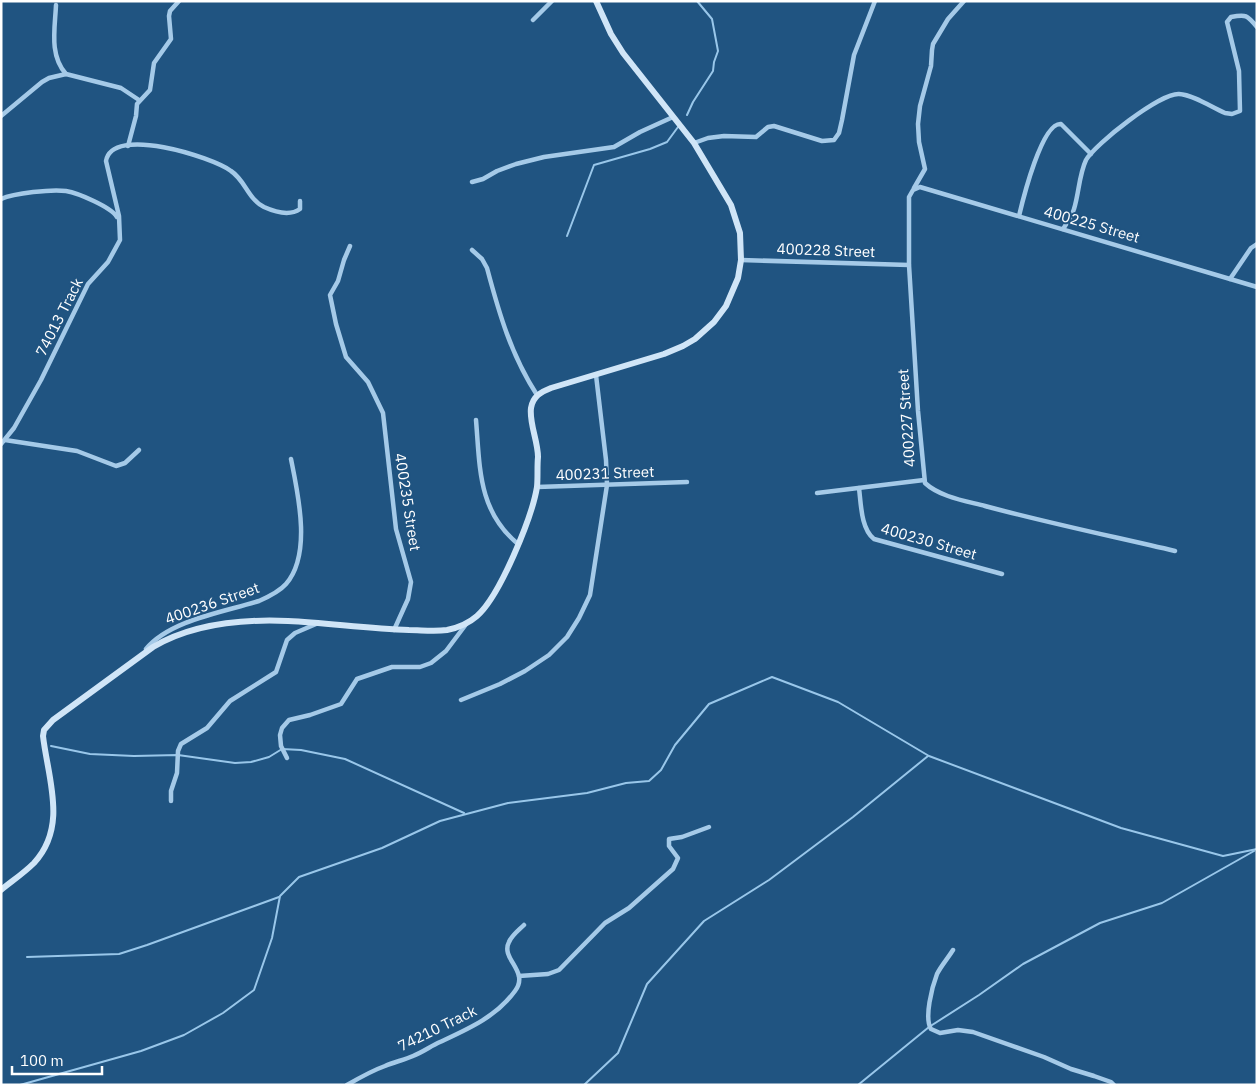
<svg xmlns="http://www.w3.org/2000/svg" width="1258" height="1086" viewBox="0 0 1258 1086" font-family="'IBM Plex Sans',sans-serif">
  <rect width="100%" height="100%" fill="#205481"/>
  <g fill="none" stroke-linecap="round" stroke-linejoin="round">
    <g stroke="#99c7ea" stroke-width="2">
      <polyline points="687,115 693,102 713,71 714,62 718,51 712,19 697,1"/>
      <polyline points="567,236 594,165 650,149 667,142 678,127"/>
      <polyline points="51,746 90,754 134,756 178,755 235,763 251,762 269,757 282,749 301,750 345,759 464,813"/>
      <polyline points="27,957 119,954 147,945 279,897"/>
      <polyline points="20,1085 141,1051 184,1035 223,1013 254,990 272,938 280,896 299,877 382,848 440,821 508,803 587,793 626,783 649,781 661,770 675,745 709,704 772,677 838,702 929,756 1121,828 1223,856 1257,849"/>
      <polyline points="584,1085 618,1053 647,984 704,921 769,880 853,817 928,756"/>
      <polyline points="858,1085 929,1027 979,995 1023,964 1100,923 1162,903 1254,851"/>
    </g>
    <g stroke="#a5cae8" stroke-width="4.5">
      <path d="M56,5C55,28 49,55 66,74L121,88L139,100"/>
      <polyline points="533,20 552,1"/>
      <polyline points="1,116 42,82 49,78 66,74"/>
      <polyline points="694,143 708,138 724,136 756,137 768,127 774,126 822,141 834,140 839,133 842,120 854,55 875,1"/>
      <polyline points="128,146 136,116 137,104 150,90 154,63 171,39 169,16 170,11 179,1"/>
      <polyline points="472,182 483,179 497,171 516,164 544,157 614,147 640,132 673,117"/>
      <polyline points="914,188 925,169 919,142 918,124 920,106 931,66 932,50 933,44 948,19 964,1"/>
      <path d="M1,199C14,193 52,189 66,191C78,193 111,207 117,217"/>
      <path d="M1019,216C1023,199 1042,122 1061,124L1091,154"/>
      <path d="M1063,229C1067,223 1072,216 1074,209C1079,193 1079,175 1086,160C1095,144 1160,93 1179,94C1194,95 1211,107 1225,113L1232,114L1240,111L1239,71L1227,22L1231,17C1246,14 1247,15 1257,27"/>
      <polyline points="350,246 344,260 338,281 330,295 336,324 346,357 368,382 383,413 396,529 411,582 408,599 394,630"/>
      <path d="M472,250L482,259L487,268C499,313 511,355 537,395"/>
      <polyline points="741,260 909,265"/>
      <polyline points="1230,279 1251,248 1257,244"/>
      <path d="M476,420C480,468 478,511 518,544"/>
      <polyline points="5,440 77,451 116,466 125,463 139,450"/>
      <path d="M1,444L14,428L41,380L88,284L108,262L120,240L119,216L106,161C112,125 212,157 231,171C245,180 248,199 264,207C275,212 290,216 300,209V201"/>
      <polyline points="537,487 687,482"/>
      <path d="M859,488C861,504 861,529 874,539L1002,574"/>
      <polyline points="817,493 924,480"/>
      <path d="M1175,551C1111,536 1048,523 985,506C966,501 940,497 925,483L918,411L909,265V197L913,190L920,187L1257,287"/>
      <path d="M146,649C170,620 224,612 259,601C268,597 279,592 286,584C312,554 298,494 291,459"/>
      <polyline points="461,700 500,684 525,671 549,655 567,637 579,618 590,595 607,485 606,460 596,375"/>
      <polyline points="287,758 281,746 280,735 282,728 289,720 310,715 341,704 357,679 392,667 420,667 431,663 446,651 467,623"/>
      <polyline points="171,801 171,791 177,773 178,751 181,744 207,728 230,701 276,672 287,640 295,633 316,624"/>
      <path d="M953,950C948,958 941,966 937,974C932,987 924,1018 931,1029L940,1033L958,1030L973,1032L1044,1057L1071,1069L1094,1076L1111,1082L1114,1085"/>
      <polyline points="519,976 548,974 559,970 605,923 629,908 673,869 678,858 669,846 669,839 682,837 709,827"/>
      <path d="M347,1085C359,1078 371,1071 385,1066C394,1062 404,1060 413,1056C423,1052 431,1046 440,1042C468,1029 496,1017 515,991C530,971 500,959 509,942C512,935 519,930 524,925"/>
    </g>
    <path stroke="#d0e5f7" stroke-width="6" d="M1,890C12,881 24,873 34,863C68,826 48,779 43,736L44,730L53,720L153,647C192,624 243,619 288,621C329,623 369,629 409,630C421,630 434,632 447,630C457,628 469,623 477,616C500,596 532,517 537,487C538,477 537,467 538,457C538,441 529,423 531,408C533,396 541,392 551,388L664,354L683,346L695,339L714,322L726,306L738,278L741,260L740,233L731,205L694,143L623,53L611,34L596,1"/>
  </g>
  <g text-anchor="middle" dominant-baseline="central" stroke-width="4" stroke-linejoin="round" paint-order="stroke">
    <g font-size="15" fill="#fff" stroke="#205481">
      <text transform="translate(1092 224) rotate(16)">400225 Street</text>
      <text transform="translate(826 250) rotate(2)">400228 Street</text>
      <text transform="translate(59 317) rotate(-63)">74013 Track</text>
      <text transform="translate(906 418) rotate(-94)">400227 Street</text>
      <text transform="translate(605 473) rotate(-2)">400231 Street</text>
      <text transform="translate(408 502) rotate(81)">400235 Street</text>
      <text transform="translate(929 541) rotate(16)">400230 Street</text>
      <text transform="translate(212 603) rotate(-19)">400236 Street</text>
      <text transform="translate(437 1028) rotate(-26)">74210 Track</text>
    </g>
  </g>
  <rect width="1258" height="1086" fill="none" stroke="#ffffff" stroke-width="5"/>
  <path d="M12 1066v8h90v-8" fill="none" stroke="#ffffff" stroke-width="2.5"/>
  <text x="20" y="1066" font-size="15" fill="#ffffff" stroke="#205481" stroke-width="4" paint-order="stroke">100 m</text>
</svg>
